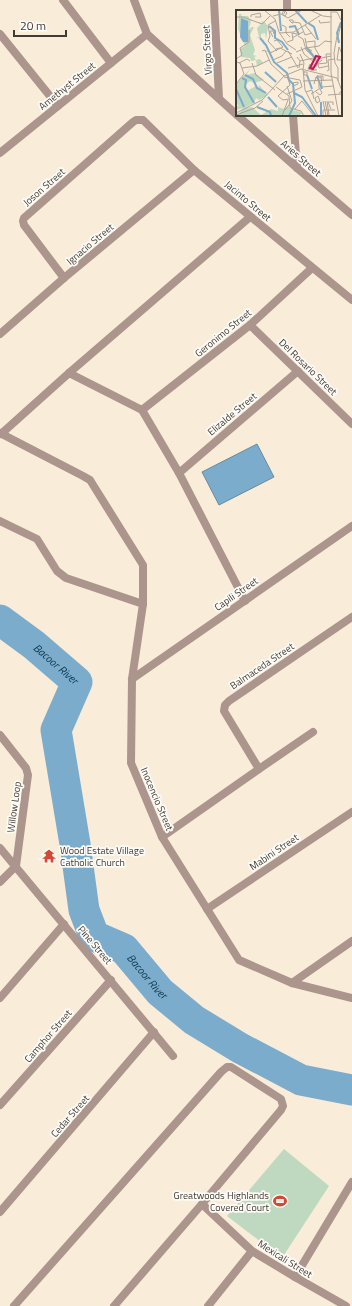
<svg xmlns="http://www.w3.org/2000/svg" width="352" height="1306" viewBox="0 0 352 1306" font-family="'Titillium Web',sans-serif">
  <rect width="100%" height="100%" fill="#f9ecd9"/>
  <polygon fill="#bed9c0" points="284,1149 329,1186 282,1258 227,1216"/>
  <polygon fill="#7caccc" stroke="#6a8a9e" points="257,444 274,477 219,505 202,472"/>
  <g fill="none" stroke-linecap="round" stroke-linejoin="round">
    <path stroke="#7caccc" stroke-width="31" id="s1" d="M0,620L34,645L77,682L56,730L75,844L84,910L94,936L124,949L160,992L194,1020L240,1048L301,1080L352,1090"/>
    <g stroke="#ac958c" stroke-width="8">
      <polyline points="63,0 111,63"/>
      <polyline points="134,0 147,34 237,115"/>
      <polyline points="214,0 219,98"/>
      <polyline points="287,0 287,11"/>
      <polyline points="0,34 58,106"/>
      <polyline points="237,115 297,168 352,215"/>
      <polyline points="293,115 297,168"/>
      <polyline points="0,153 147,34"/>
      <polyline points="64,278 24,225 23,221 24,218 133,122 136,120 143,120 194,170 352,300"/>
      <polyline points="250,325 352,424"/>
      <polyline points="0,334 64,278 194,170"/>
      <polyline points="69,373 142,410 179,473 245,601"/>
      <polyline points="142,410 250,325 312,268"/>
      <polyline points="0,433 83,476 90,480 143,565 143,604"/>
      <polyline points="1,434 69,373 250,217"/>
      <polyline points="179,473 298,371"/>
      <polyline points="0,521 37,539 57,571 66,578 143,604 132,679 131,763 162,837 239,960 292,983 352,998"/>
      <polyline points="132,679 352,526"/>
      <polyline points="0,735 26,768 28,775 16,866 0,882"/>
      <polyline points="259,769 313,732"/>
      <polyline points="162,837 259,769 224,711 225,705 229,701 352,617"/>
      <polyline points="0,848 173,1056"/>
      <polyline points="207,909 352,812"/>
      <polyline points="292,983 352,941"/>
      <polyline points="0,998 64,924"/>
      <polyline points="0,1105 111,980"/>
      <polyline points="202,1204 252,1251 295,1277 346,1306"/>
      <polyline points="0,1212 154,1032"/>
      <polyline points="295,1277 352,1182"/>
      <polyline points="14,1306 221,1072 227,1067 231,1067 281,1099 283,1106 281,1110 202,1204 114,1306"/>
      <polyline points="208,1306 252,1251"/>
    </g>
  </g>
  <defs>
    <g id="temple-bare" transform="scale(1.08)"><path d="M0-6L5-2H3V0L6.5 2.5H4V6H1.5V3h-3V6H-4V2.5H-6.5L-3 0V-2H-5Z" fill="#d44835" stroke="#fdfbf7" stroke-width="2.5" paint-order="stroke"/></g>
    <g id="stadium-bare" transform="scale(1.08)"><path d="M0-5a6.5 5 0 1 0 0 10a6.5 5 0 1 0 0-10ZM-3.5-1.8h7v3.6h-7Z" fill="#d44835" stroke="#fdfbf7" stroke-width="2.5" paint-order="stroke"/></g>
  </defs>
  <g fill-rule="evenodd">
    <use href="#temple-bare" x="49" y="856"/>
    <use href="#stadium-bare" x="280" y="1201"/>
  </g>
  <g text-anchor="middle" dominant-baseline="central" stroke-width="3.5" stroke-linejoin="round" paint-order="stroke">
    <g font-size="10" fill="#403b33" stroke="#fdfbf7">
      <text transform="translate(207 50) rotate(-93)">Virgo Street</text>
      <text transform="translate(67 86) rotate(-39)">Amethyst Street</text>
      <text transform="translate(301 158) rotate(41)">Aries Street</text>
      <text transform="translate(44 187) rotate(-41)">Joson Street</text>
      <text transform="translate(248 201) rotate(40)">Jacinto Street</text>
      <text transform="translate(90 244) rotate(-40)">Ignacio Street</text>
      <text transform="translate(223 333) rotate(-39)">Geronimo Street</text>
      <text transform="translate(308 367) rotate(44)">Del Rosario Street</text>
      <text transform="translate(232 414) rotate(-40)">Elizalde Street</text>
      <text transform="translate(236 594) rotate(-35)">Capili Street</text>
      <text transform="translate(262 666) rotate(-34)">Balmaceda Street</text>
      <text transform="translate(157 799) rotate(67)">Inocencio Street</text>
      <text transform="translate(14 807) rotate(-82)">Willow Loop</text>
      <text transform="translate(274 852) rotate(-34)">Mabini Street</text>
      <text transform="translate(95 945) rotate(50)">Pine Street</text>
      <text transform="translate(48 1036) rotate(-49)">Camphor Street</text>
      <text transform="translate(70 1116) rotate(-49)">Cedar Street</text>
      <text transform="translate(285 1259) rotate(32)">Mexicali Street</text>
    </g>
    <g font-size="10" fill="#403b33" stroke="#fdfbf7" text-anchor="start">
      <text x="60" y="850">Wood Estate Village<tspan x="60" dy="12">Catholic Church</tspan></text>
      <text x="269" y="1195" text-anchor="end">Greatwoods Highlands<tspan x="269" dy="12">Covered Court</tspan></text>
    </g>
    <g font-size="11" font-style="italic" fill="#0b354b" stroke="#fdfbf7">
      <text stroke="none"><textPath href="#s1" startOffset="71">Bacoor River</textPath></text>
      <text stroke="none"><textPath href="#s1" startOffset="430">Bacoor River</textPath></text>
    </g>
  </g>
  <g transform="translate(236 10)">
    <rect width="106" height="106" fill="#f9ecd9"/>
    <path d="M3,4H6L5,6H12L15,11L13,19L16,17H18L14,25L19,40L17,45L21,46L18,47L20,50L24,49L27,53L21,56L20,50L15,51L14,48L5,47L4,39L9,36L2,19ZM25,11L29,12L32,17L30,29L29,23L25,24V29L28,30L27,33L30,34L32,40L36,42H28L32,40L30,35H28L24,28H20L23,27L21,18L25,14L21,12L27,13ZM15,58L10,65L19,63L28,70L18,73L14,71L9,75L11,81L20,76L22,78L23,75L32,85L23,90L20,88L18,93L8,98L16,97L25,105L35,99L42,101V97L48,99L51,94L48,100L52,96L56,100L65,102L67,106L65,103L64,106H0L8,98L0,100V96H3L0,93V74Z" fill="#bed9c0"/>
    <path d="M5,8L12,11V32H7L4,27Z" fill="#7caccc"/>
    <path fill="none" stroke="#7caccc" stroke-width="2" d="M43,0L45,21M59,0L71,13M72,13L78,17L82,30M33,16L39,21V28L46,32L52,40M53,17L59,16L63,25M24,28L30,35L38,52L51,63L53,70L57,74L58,83L66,87L80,106M103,33L101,23L105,12M70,37L79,48M29,62L40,72M9,65L17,69L21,78L30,83M71,65L76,79M81,66L86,79M6,68L10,70L9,77L18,93M0,79L8,97M32,87L41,97M21,97L34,102L35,106M53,106L59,93L58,83M85,106V92"/>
    <path fill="none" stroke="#afa597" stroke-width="1" d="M28,0L39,9L43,22L51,34L60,40M74,0L87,6L96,7M95,0V63L103,106M96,2H101L105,10M48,4L49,1L51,3L49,6L46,4L48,0M37,6L45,4L52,8L66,0M0,7H7L26,14L34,6M15,7V5L24,3L25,7H19M53,10H57V13H56ZM83,10L84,13L94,12M39,11L32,15L34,26L32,31L41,41M57,12L64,13L69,25L76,23M46,15L50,17V23L54,27M69,15L85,5M69,15L80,29M43,23L58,22L69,15M62,26L67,29L70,40L80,49L81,56L76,57M101,26L98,43L99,53L102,58V71M102,26L106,11M37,27L34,21H37L38,24M56,28L67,22M69,28L71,38L76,41M38,31L41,30L47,37M51,32L57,30L56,23L61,24M70,32L79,31V38L84,47M65,37L68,44L75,50H79M40,39L44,38L56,44M26,41L29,40L35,54L48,66M52,41L62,58M60,42L70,38L83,36L89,31L96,32M34,43L47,37M64,44L68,53L67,59M106,44L103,37L101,50H106M61,47L64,51L63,58M0,49L6,45L4,38L13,32V20M81,49L95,46M37,50L46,46L50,41M86,50L81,54L91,53L90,44H95M64,51L78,48M0,52L4,53L8,64L0,74M3,53L11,49L14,51M16,53L20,65L39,80M41,53L56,47M82,54L83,58L92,56M6,58L21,56L33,50M52,58L67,54M67,59L69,80L82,106M76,61V58L74,54L72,59L76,60H81M91,61L93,60L92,50L99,49M67,62H71V65H68V61M51,65L54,75L42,86L47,90L53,89M85,66L86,78M48,67L64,70M85,68L81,66H87V71M67,71L96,70M57,73L62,72V74L57,76M78,74L80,67L83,71V78M40,77L53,86L54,98L65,101L68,106M70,82L76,80L78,89M80,82L84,85L86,83L84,79M51,84L66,77L64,70M75,84L86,77L97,76M92,85L106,84M79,90L81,93L84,91L82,86L79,88L80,91M87,91L90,106M89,91L92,106M91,91L93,105M59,99L66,91L78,106M95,99L92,92H97V95M49,100L56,91L51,76M0,103L26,90L48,66L65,59L101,68L106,81L103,83M0,105L19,98L27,91M46,106L52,90M87,106V100H99"/>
    <path fill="#c2185b" fill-opacity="0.15" stroke="#c2185b" stroke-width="2" d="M80,46L84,47L77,59L74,58Z"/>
    <rect width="106" height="106" fill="none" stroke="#403b33" stroke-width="2"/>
  </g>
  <path d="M14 30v6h52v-6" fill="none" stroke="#403b33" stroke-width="2"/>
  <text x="20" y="30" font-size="12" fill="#403b33" stroke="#fdfbf7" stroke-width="3" paint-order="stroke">20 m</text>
</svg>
